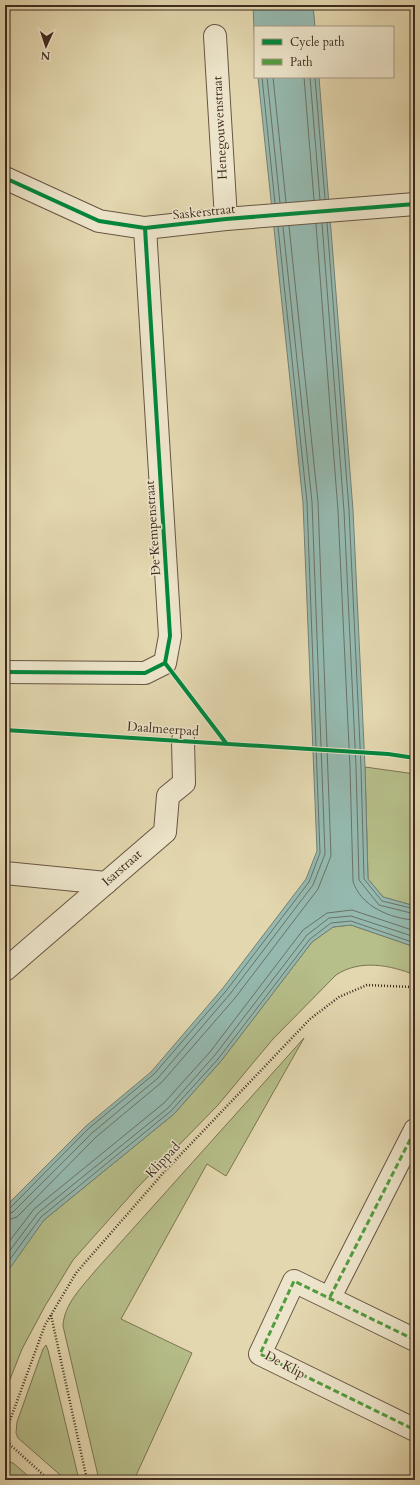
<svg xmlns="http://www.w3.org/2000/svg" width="420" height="1485" viewBox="0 0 420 1485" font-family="Cardo,serif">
  <rect width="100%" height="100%" fill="#e3d7af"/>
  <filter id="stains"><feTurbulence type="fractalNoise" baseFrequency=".005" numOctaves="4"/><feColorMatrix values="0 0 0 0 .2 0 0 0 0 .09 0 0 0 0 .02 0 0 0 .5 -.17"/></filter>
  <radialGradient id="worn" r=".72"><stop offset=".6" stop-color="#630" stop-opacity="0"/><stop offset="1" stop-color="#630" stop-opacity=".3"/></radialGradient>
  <g fill="#b6be89" stroke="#7a7454">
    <polygon points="365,767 415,774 415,906 383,897 368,879"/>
    <path d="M351,925L415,947V975C390,965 360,959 336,975L273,1039L218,1105L137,1188L73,1260L45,1306L22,1349L5,1392V1275L8,1268L44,1220L174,1114L221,1061L312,942L333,927Z"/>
    <path d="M304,1038L226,1176L207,1164L121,1319L192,1353L134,1480H99L63,1326C64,1304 82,1287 95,1271Z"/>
    <polygon points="46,1345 48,1350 79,1480 66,1480 18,1438 16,1433 17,1422 43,1349"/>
    <polygon points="6,1461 13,1463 33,1480 5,1480"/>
  </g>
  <g fill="#95b9af" stroke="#738075">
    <polygon points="253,5 313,5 315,27 255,27 255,53"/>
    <polygon points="258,77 319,77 353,510 365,767 368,879 383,897 415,906 415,947 351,925 333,927 312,942 221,1061 174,1114 44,1220 5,1275 5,1207 86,1126 151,1072 223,988 306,879 317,851 303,503"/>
  </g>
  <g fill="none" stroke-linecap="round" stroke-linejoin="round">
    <g stroke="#6a7267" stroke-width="1">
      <polyline points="262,77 275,203"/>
      <polyline points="267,77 280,203"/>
      <polyline points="273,77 286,202"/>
      <polyline points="304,77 314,200"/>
      <polyline points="310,77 320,200"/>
      <polyline points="315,77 325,199"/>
      <polyline points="322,223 344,511 356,767 359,880 379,905 415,914"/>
      <polyline points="327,223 349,510 361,767 364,879 382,901 415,909"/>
      <path d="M316,224L338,511L350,768L353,881C360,906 391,919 415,920"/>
      <polyline points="5,1210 10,1208 88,1129 154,1074 226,991 309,882 320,853 307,502 278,227"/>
      <polyline points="5,1215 13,1212 92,1133 158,1078 230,994 313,885 325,854 312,502 283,227"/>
      <polyline points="5,1221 17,1217 96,1137 162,1082 235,998 318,889 331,856 318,502 289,226"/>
      <polyline points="5,1247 34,1209 164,1103 210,1052 303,930 327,913 352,910 415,931"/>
      <polyline points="5,1257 38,1213 168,1108 215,1055 307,935 329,918 351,916 415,937"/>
      <polyline points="5,1266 41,1217 171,1111 218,1059 310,939 331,923 351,921 415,943"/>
    </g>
    <g stroke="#685543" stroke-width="24">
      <g id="street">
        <polyline points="215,36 226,219"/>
        <polyline points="5,178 99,221 145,228 226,219 415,204"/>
        <polyline points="5,672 145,673 165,663 170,636 145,228"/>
        <polyline points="5,873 106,883"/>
        <polyline points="5,970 165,832 168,796 184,783 183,740"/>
        <polyline points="330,1297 415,1130"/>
        <polyline points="415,1340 294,1281 260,1354 415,1430"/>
      </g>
    </g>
    <g stroke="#3f2a1f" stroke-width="2.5" stroke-dasharray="1 2" stroke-linecap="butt">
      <polyline points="51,1315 87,1480"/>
      <polyline points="5,1434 45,1325 76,1273 165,1171 310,1019 339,997 367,985 411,987 415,989"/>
      <polyline points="5,1440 49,1480"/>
    </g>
    <use href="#street" stroke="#ede5cb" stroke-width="22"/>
    <g stroke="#539c3f" stroke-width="3" stroke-dasharray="6 3" stroke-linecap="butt">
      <polyline points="330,1297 415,1130"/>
      <polyline points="415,1340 294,1281 260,1354 415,1430"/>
    </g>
    <g stroke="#ede5cb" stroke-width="6">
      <g id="cycleway">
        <polyline points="5,178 99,221 145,228 226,219 415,204"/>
        <polyline points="165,663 226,743"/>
        <polyline points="5,672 145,673 165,663 170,636 145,228"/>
        <polyline points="5,730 388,754 415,758"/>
      </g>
    </g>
    <use href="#cycleway" stroke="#00873e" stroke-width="4"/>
  </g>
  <g text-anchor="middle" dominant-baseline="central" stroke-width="3" stroke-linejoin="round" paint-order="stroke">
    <g font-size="13" fill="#3f2a1f" stroke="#ede5cb">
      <text transform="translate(220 128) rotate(-93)">Henegouwenstraat</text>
      <text transform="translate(204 212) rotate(-6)">Saskerstraat</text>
      <text transform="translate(153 528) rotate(-94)">De Kempenstraat</text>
      <text transform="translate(163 729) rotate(4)">Daalmeerpad</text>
      <text transform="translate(122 868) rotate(-41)">Isarstraat</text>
      <text transform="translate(163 1160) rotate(-47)">Klippad</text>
      <text transform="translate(285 1365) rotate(28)">De Klip</text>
    </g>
  </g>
  <rect width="420" height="1485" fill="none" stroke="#e3d7af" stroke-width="20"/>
  <rect x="6" y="6" width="408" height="1473" fill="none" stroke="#3f2a1f" stroke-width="2"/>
  <rect x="10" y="10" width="400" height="1465" fill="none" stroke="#3f2a1f"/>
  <rect x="254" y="26" width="140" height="52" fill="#ede5cb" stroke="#a79a86"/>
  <rect x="262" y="39" width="20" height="6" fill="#00873e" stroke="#a79a86"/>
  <text x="290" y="46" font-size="12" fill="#3f2a1f">Cycle path</text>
  <rect x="262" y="59" width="20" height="6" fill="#539c3f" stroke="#a79a86"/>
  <text x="290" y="66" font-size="12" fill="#3f2a1f">Path</text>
  <g transform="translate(46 46) rotate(183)" stroke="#ede5cb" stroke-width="3" paint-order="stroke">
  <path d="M0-3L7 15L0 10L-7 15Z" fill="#3f2a1f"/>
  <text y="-6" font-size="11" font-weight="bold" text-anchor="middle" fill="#3f2a1f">N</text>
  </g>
  <rect width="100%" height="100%" filter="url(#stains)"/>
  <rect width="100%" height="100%" fill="url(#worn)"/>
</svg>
